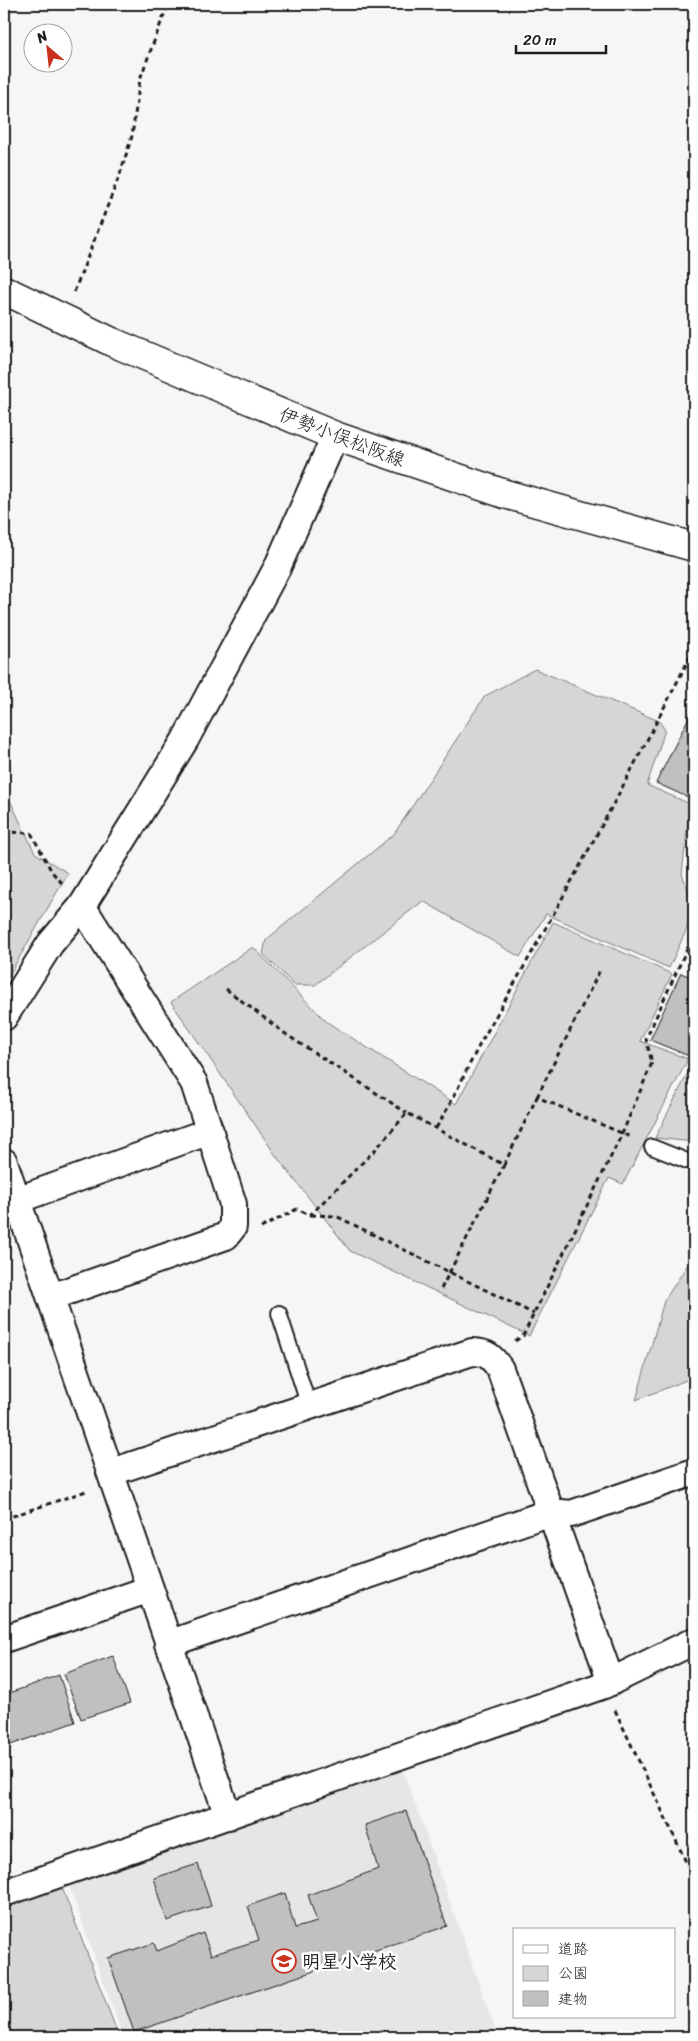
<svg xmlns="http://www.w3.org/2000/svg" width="698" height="2041" viewBox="0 0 698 2041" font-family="Sriracha,'Klee One',sans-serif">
  <rect width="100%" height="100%" fill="#f6f6f6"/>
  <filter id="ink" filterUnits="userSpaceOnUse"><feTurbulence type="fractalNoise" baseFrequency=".02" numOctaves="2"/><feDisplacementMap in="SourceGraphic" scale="10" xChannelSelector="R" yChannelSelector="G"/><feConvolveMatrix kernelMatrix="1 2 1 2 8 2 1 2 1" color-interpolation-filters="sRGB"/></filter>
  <g filter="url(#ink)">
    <polygon fill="#e6e6e6" points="403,1770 498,2037 123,2037 69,1885"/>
    <g fill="#d6d6d6" stroke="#797979">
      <polygon points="535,669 659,721 665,730 647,785 690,804 682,874 691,898 693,915 669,968 546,914 520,957 423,901 315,985 294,985 263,954 266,940 394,834 485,696"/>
      <polygon points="4,788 35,853 68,873 4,984"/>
      <polygon points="553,922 672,974 640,1041 688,1059 623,1184 609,1178 529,1336 350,1251 277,1157 171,1002 253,947 327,1022 456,1104"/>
      <polygon points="693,1063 694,1142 655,1138"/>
      <polygon points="694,1255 694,1377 636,1400 664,1301"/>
      <polygon points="61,1885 119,2037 4,2037 4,1904"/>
    </g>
    <g fill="#c0c0c0" stroke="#1c1c1c">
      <polygon points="694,707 694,800 656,783"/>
      <polygon points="694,960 694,1058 650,1040 681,973 688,976"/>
      <polygon points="113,1656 130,1703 81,1719 64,1674"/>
      <polygon points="59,1675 75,1722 5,1747 4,1695"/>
      <polygon points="406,1811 447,1926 134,2032 108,1958 154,1943 157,1951 203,1933 211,1955 259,1940 248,1906 285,1893 295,1928 317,1922 308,1895 378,1869 365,1825"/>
      <polygon points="4,1842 10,1859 4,1862"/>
      <polygon points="198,1864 211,1906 167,1921 154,1878"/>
    </g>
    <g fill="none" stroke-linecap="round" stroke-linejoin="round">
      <g stroke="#1c1c1c" stroke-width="18">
        <g id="lane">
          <polyline points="652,1147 687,1161 694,1162"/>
          <polyline points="279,1313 309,1406"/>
        </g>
      </g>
      <g stroke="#1c1c1c" stroke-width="30">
        <g id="street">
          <polyline points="4,1017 50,944 82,906 185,740 277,568 335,436"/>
          <polyline points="4,1162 228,1816"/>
          <polyline points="17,1200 210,1131"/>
          <polyline points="51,1297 226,1236 233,1227 233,1204 194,1083 82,906"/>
          <path d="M112,1472L472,1352C487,1352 492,1357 500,1369L611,1682"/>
          <polyline points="4,1639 150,1589"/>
          <polyline points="168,1644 551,1512 571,1514 694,1472"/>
          <polyline points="4,1893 604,1685 694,1641"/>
        </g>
      </g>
      <g stroke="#1c1c1c" stroke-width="31">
        <polyline id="secondary" points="4,290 112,342 335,436 505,494 694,547"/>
      </g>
      <g stroke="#1c1c1c" stroke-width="3" stroke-dasharray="5 4" stroke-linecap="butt">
        <polyline points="74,292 120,174 132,136 140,79 168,4"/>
        <polyline points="4,832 31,833 52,872 62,883"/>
        <polyline points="226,989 287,1035 407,1113"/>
        <polyline points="537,1097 601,968"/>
        <path d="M436,1128C456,1096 470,1060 489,1028C561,903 629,777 694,649"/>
        <polyline points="311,1215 336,1216 534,1314"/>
        <polyline points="261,1228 297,1209 310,1215 375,1150 407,1113 504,1165 537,1097 633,1138"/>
        <polyline points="441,1289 504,1165"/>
        <polyline points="515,1341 523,1336 622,1134 652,1063 646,1039 694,933"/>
        <polyline points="4,1519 86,1491"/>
        <polyline points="615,1710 694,1879"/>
      </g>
      <use href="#lane" stroke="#fff" stroke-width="14"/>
      <use href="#street" stroke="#fff" stroke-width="26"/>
      <use href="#secondary" stroke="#fff" stroke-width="28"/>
    </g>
  </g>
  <defs>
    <g id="school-ring" transform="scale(1.25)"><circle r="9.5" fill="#fff" stroke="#c8321e" stroke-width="1.5"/><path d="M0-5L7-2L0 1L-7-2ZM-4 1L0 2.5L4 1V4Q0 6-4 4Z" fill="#c8321e"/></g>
  </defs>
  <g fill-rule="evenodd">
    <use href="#school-ring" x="284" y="1961"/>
  </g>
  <g text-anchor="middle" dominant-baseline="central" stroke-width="5" stroke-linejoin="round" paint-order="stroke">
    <g font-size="19" fill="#1c1c1c" stroke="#fff">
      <text transform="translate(342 437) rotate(21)">伊勢小俣松阪線</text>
    </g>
    <g font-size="19" font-weight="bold" fill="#1c1c1c" stroke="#fff" text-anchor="start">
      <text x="302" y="1961">明星小学校</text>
    </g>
  </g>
  <rect width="698" height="2041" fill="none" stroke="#fff" stroke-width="20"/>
  <rect x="10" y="10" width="678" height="2021" fill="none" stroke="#1c1c1c" stroke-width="2" filter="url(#ink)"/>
  <rect x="513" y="1928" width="162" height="90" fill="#ffffff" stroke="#a4a4a4"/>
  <rect x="523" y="1945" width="25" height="8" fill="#ffffff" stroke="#a4a4a4"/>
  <text x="558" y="1954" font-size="15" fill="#1c1c1c">道路</text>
  <rect x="523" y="1966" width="25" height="15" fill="#d6d6d6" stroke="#a4a4a4"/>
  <text x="558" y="1978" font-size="15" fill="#1c1c1c">公園</text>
  <rect x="523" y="1991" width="25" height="15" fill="#c0c0c0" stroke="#a4a4a4"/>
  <text x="558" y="2004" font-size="15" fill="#1c1c1c">建物</text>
  <g transform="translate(48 48) rotate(332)"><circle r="24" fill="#ffffff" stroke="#a4a4a4"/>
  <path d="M0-4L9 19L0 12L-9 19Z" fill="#c8321e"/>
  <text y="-8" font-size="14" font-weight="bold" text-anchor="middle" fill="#1c1c1c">N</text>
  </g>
  <path d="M516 45v8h90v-8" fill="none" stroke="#1c1c1c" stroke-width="2.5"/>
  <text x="523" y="45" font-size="15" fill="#1c1c1c" stroke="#ffffff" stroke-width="4" paint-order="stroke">20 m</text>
</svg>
